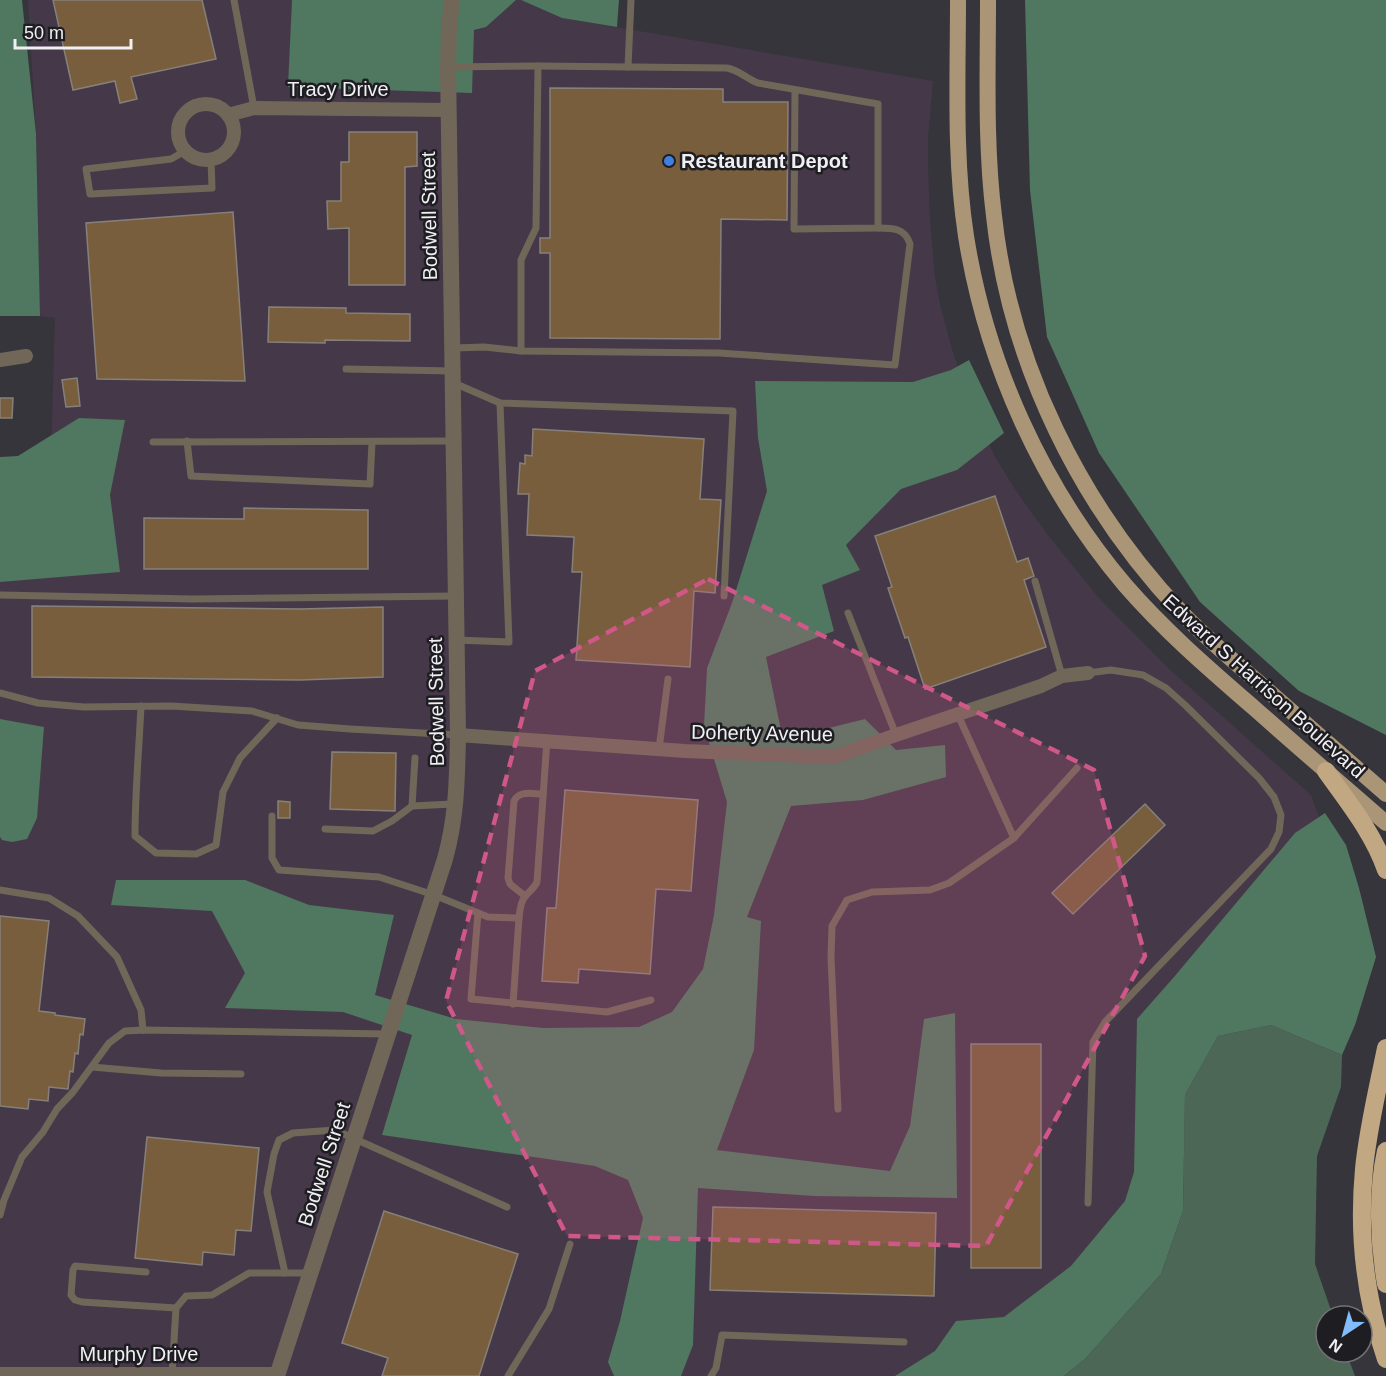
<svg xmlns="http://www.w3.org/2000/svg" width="1386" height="1376" viewBox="0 0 1386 1376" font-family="Arial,sans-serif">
  <rect width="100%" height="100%" fill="#36353c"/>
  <polygon fill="#453949" points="28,0 292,0 289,87 486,27 516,0 521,0 562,18 933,81 928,137 928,165 930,221 935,277 940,305 953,353 971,405 994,455 1016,491 1047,534 1098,597 1169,669 1311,795 1361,934 1343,1031 983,1376 0,1376 0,560 48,560 55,318 40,316 36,134"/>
  <polygon fill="#4c6756" points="1271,1025 1342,1055 1341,1087 1317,1156 1315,1264 1333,1316 1326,1316 1326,1352 1346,1352 1355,1376 1064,1376 1085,1359 1161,1274 1183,1211 1185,1095 1218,1036"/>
  <g fill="#50775f">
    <polygon points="0,0 22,0 36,134 40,316 0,316"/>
    <polygon points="292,0 516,0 486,27 474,30 472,93 288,87"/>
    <polygon points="521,0 619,0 617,27 562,18"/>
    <polygon points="1025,0 1386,0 1386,735 1299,691 1200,602 1099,453 1047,337 1030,190"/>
    <polygon points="969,360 1004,433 957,470 901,489 846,545 860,570 822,585 834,631 766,657 782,735 817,731 865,719 896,750 945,745 946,777 863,800 791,806 747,917 761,921 754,1050 717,1150 890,1171 910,1126 924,1019 955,1013 957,1198 814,1196 698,1188 693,1345 681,1376 614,1376 608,1362 620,1321 643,1218 628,1180 595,1166 382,1135 412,1035 343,1012 225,1008 245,973 212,911 111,905 116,880 245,880 309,905 394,915 375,995 456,1019 543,1028 639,1027 672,1012 703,969 714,915 727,802 704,726 707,668 732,603 767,491 758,438 755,381 913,382 951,370"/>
    <polygon points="79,418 125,420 110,495 120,572 0,582 0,457 18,456"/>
    <polygon points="0,719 44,727 37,818 27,839 12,842 2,840 0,837"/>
    <polygon points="1325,813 1346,845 1359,888 1376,957 1355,1025 1342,1055 1271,1025 1218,1036 1185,1095 1183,1211 1161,1274 1085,1359 1064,1376 895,1376 935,1351 956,1321 1004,1317 1071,1266 1125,1201 1134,1172 1137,1019 1174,977 1295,833"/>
  </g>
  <g fill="#785e3d" stroke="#86807a" stroke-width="1.5">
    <polygon points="53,0 202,0 216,59 131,77 137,99 120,103 115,81 73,90"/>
    <polygon points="550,88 723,89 723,102 788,102 787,220 721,219 720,339 550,338 550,253 540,253 540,238 550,238"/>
    <polygon points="349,132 417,132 417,166 405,167 405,285 349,285 349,228 328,229 327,201 341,201 341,162 349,162"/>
    <polygon points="233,212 245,381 97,379 86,223"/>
    <polygon points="269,307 346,308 346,313 410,314 410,341 325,340 325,343 268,342"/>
    <polygon points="77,378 80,406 66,407 62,380"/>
    <polygon points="0,398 13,398 12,418 0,418"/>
    <polygon points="533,429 704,439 700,499 721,500 715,593 694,591 690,667 576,660 582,572 572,572 574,537 527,535 529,494 518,494 520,463 525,464 525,455 532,456"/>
    <polygon points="995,496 1017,562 1028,558 1034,576 1024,580 1046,647 925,689 908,637 905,638 888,588 892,587 875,536"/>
    <polygon points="244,508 368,510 368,569 144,569 144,518 244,519"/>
    <polygon points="32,606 299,609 383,607 383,677 300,680 32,677"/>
    <polygon points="332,752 396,753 395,811 330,809"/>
    <polygon points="565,790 698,800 691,891 656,889 650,974 579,969 578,983 542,981 547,908 556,908"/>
    <polygon points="278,801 290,802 290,818 278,818"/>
    <polygon points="1145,804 1165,825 1073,914 1052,893"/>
    <polygon points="0,916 49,921 39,1011 55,1013 55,1015 85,1019 83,1035 80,1034 78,1054 75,1053 73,1072 70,1071 68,1089 49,1087 48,1101 29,1099 28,1109 0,1106"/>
    <rect x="971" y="1044" width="70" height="224"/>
    <polygon points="147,1137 259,1148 251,1231 236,1230 234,1255 203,1252 202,1265 135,1258"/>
    <polygon points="713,1207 936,1213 934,1296 710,1290"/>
    <polygon points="384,1211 518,1254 479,1376 382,1376 388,1358 342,1343"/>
  </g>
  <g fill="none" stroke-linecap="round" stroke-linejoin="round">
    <g stroke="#716758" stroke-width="7">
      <polyline points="234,0 254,108"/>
      <path d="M448,67L538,66L727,68C739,70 747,79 758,83L878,104V228L794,229L795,90"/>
      <polyline points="628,67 631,0"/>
      <polyline points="185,151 171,159 86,169 90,194 212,188 211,159"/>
      <path d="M454,348L484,347L521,351L719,353L895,365L910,244C905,228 893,228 878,228"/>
      <polyline points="521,351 521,260 536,228 538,66"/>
      <polyline points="346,369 452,371"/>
      <polyline points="454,383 500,403 733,411 724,596"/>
      <polyline points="187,441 191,476 370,484 372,442"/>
      <polyline points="153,442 453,441"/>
      <polyline points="1035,581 1062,676"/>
      <polyline points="0,595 193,599 455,596"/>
      <polyline points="848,613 896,735"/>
      <polyline points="456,640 509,642 500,403"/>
      <polyline points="1088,673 1111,670 1143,675 1166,688 1185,705 1259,778 1274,797 1281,815 1279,832 1271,849 1105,1022 1093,1042 1088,1203"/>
      <polyline points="0,693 38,703 84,707 171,706 252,711 298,725 350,729 458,735"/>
      <path d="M141,706C139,749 135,793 135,836L156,853L196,854L216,845L223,792L240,758L277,718"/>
      <polyline points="659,749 668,679"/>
      <polyline points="412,806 415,758"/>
      <path d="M272,816V858L279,870L379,877L434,895L488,917L519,918C520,911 520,904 524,898C528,892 534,889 537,882L547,740"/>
      <polyline points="325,829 373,831 392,821 412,806 453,804"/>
      <polyline points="1014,838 1077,768"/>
      <polyline points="0,890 49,898 78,916 117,957 141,1010 143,1030"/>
      <path d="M525,896L510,884L508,878L514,801C519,790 532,794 543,794"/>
      <polyline points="478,913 471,999 607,1012 651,1000"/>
      <polyline points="513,1004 519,918"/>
      <polyline points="92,1067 161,1073 241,1074"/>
      <polyline points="838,1109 831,958 832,926 847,900 872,892 930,890 949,883 1014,838 958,715"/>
      <polyline points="0,1215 4,1200 22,1157 43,1132 57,1109 73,1092 109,1043 125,1031 143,1030 388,1034"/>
      <polyline points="146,1272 75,1266 73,1270 71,1295 75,1300 82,1302 176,1308"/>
      <polyline points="285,1273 267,1192 274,1154 279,1140 293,1133 335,1130 507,1207"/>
      <polyline points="172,1374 176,1308 186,1296 212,1295 249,1273 308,1273"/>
      <polyline points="508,1376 549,1309 570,1244"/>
      <polyline points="711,1376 716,1368 722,1335 904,1342"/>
    </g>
    <g stroke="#716758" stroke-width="14">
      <circle cx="206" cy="132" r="28"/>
      <polyline points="228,115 254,108 448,110"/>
      <polyline points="0,360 26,356"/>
      <polyline points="458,735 685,751 834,757 896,735 1041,686 1062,676 1088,673"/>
      <polyline points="0,1374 278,1374"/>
    </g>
    <path stroke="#716758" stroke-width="16" d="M277,1376L445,859C457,815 457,779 458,735L448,67L449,28L452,0"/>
    <g stroke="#aa9577" stroke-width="16">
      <path d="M958,0C958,78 954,158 966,236C986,363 1042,487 1125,585C1164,630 1208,668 1253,707C1297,746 1342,785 1386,823"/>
      <path d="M988,0C988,72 985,144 994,216C1010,363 1080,506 1182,613C1208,640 1237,664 1266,689C1306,724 1346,759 1386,794"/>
    </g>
    <g stroke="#c1a782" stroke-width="18">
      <path d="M1326,771C1348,802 1374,834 1386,870"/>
      <path d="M1386,1048C1378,1088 1368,1128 1364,1169C1358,1233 1365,1298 1386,1359"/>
      <path d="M1386,1151C1377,1192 1379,1242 1386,1284"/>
    </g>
  </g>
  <path fill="#d05889" fill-opacity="0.2" stroke="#d05889" stroke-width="4.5" stroke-dasharray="12 8" stroke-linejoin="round" d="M708,579L1094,770L1145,956L986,1246L567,1236L446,1001L535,671Z"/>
  <circle fill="#3f7fe0" stroke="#1e1d21" stroke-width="2" cx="669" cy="161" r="6"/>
  <g text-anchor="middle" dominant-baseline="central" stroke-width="5" stroke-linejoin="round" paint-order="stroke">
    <g font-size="20" fill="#f0eff4" stroke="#1e1d21">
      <text x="338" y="89">Tracy Drive</text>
      <text transform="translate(429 216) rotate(-91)">Bodwell Street</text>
      <text transform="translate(1264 686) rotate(42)">Edward S Harrison Boulevard</text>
      <text transform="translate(436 702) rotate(-91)">Bodwell Street</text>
      <text transform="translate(762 733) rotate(1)">Doherty Avenue</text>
      <text transform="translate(324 1164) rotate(-72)">Bodwell Street</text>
      <text x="139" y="1354">Murphy Drive</text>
    </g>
    <g font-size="20" font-weight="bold" fill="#f0eff4" stroke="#1e1d21" text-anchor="start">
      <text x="681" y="161">Restaurant Depot</text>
    </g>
  </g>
  <g transform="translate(1344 1334) rotate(216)"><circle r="28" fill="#1e1d21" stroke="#727175" stroke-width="1.5"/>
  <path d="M0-4.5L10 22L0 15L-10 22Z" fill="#82bcfa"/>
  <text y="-9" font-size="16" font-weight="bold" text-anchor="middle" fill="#f0eff4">N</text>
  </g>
  <path d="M15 39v9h116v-9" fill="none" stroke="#f0eff4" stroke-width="3"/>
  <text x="24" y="39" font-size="18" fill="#f0eff4" stroke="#1e1d21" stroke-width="4.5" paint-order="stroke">50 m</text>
</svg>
